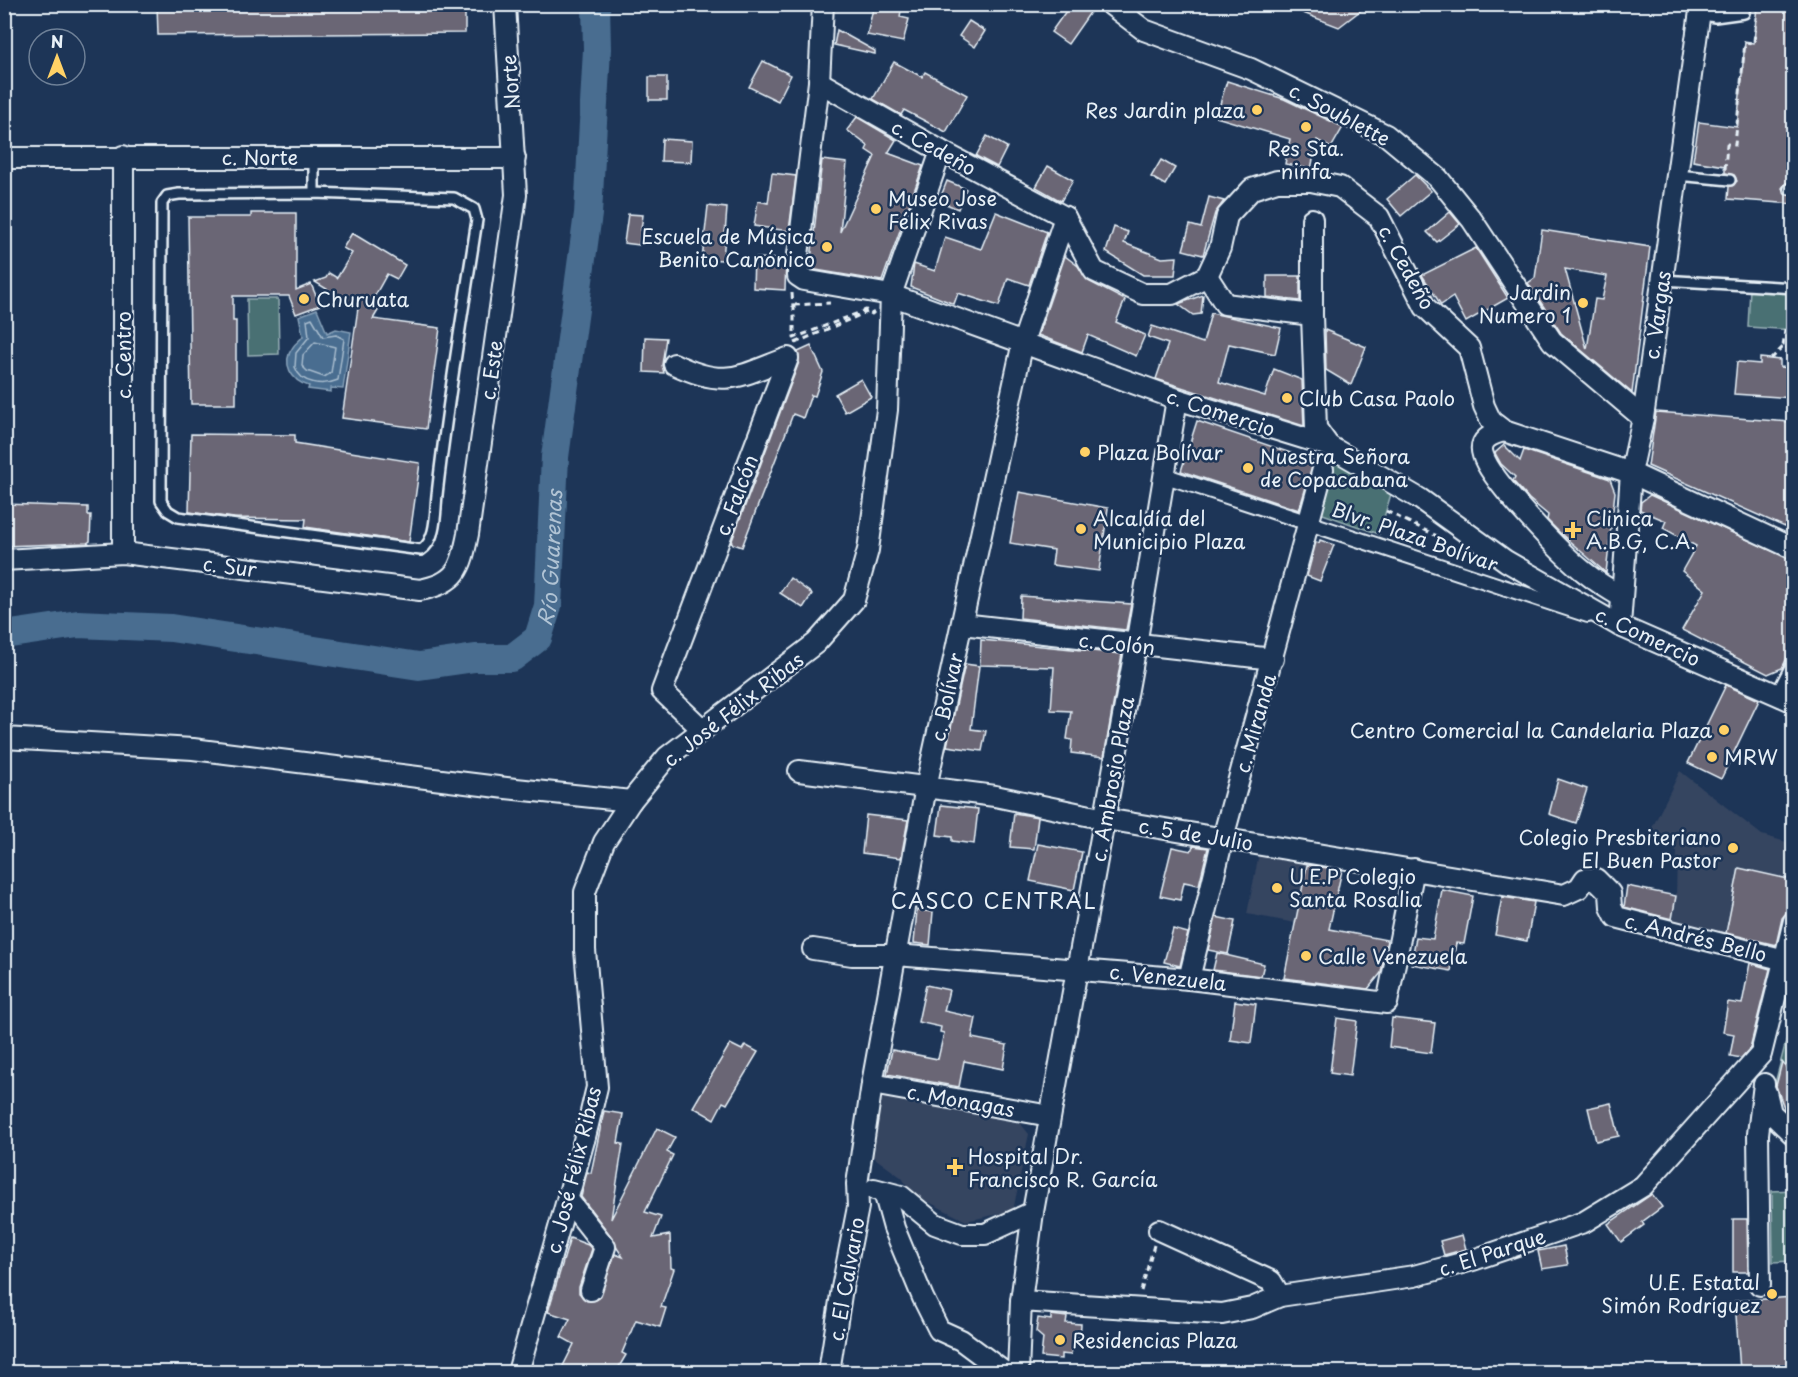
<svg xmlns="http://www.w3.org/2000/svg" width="1798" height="1377" viewBox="0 0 1798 1377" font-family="'Playpen Sans',sans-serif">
  <rect width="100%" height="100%" fill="#1d3557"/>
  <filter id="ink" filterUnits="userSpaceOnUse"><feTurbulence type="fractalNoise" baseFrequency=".0167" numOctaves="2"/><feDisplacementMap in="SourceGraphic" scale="12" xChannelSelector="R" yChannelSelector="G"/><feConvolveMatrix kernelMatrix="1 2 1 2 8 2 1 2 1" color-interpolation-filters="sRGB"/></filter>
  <g filter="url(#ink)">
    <g fill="#344460">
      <polygon points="1680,771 1762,835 1793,844 1793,880 1740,868 1726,933 1671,921 1676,896 1677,852 1652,828"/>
      <polygon points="1259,853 1308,863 1295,923 1247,914"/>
      <polygon points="882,1097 1020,1123 1029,1134 1013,1211 966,1221 911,1193 902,1178 872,1156"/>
    </g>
    <g fill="#486f73" stroke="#98b0b6" stroke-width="1.5">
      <polygon points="1750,288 1793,291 1793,330 1748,327"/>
      <polygon points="247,299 278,299 279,354 248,355"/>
      <polygon points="1334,459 1391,494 1379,534 1320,513"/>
      <polygon points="1793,1015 1793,1093 1779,1099 1774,1087"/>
      <polygon points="1793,1190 1793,1261 1773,1262 1772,1191"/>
    </g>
    <path fill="#486d90" stroke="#88a2ba" stroke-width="1.5" d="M317,309L327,333L336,329L351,332L343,389L331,388V392L308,389L309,386C291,381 281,363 293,347C296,342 300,341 303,336L299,316Z"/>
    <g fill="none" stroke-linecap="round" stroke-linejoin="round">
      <g stroke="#a8bcce" stroke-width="1.5">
        <path d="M312,318L323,337L336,335L344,339L338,380C324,386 301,385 295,367L296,353L309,337L307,320Z"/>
        <polygon points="315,342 335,347 331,373 324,377 307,371 302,366 303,355"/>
      </g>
      <path stroke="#486d90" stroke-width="28" id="s1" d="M4,635L78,624L171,628L419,666L475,658H512L538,638L548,606L555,457L588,214L597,49L596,4"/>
    </g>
    <g fill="#6a6675" stroke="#e8f1f8" stroke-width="1.5" fill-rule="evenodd">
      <polygon points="157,4 465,4 465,33 158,35"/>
      <polygon points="874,4 902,4 900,17 909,19 903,42 867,35"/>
      <polygon points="1071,4 1096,4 1068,44 1051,32"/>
      <polygon points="1280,4 1369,4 1339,27"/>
      <polygon points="1757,4 1794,4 1794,182 1786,183 1782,188 1785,194 1794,196 1794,204 1728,199 1729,187 1737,181 1734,175 1725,173 1725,166 1693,161 1699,122 1737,127 1745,42 1754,43"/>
      <polygon points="969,21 985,31 975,47 959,36"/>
      <polygon points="837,30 875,51 875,54 834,45"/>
      <polygon points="763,61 791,75 778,101 749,87"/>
      <polygon points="894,62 922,77 925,72 967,95 946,132 904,110 901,115 873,99"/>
      <rect x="649" y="77" width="18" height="23"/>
      <polygon points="1227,81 1284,99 1343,127 1331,148 1317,140 1311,169 1285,164 1290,139 1216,117"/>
      <polygon points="857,117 896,140 888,153 923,166 882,281 810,269 822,160 847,163 840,232 875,156 866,150 868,146 847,130"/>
      <polygon points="987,136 1007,147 997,167 976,156"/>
      <polygon points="662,139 692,141 691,162 661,161"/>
      <polygon points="1161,160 1175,168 1165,185 1151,177"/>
      <polygon points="1048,166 1073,180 1061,201 1036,187"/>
      <polygon points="772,173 796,176 789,231 754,226 758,201 768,203"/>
      <polygon points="1415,175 1431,191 1401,216 1387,199"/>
      <polygon points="947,181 966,189 958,209 939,201"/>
      <polygon points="1209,197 1224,201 1215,213 1203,255 1183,250 1190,225 1201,228"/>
      <polygon points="708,206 727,208 723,260 702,259"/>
      <polygon points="996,212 1047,232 1029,285 1008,278 999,306 958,293 954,304 911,287 914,264 935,271 945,237 981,249"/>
      <polygon points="1450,212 1460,224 1437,242 1427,232"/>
      <polygon points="251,213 296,213 296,290 311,284 320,305 296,314 289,296 233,296 233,321 236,321 236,404 191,404 188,217 251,217"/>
      <polygon points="628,214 643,215 639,245 624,243"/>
      <polygon points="1114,227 1128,232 1124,243 1162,258 1177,257 1175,275 1143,275 1106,252"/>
      <path d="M1542,230L1650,247L1632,393L1561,333L1528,283L1535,278ZM1565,269L1607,276L1602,300L1595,299L1587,349Z"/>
      <polygon points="352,233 405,265 397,279 387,274 373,299 382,304 373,319 440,328 426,429 342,418 358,308 315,282 326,278 329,273 337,278 352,253 343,248"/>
      <polygon points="1476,248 1508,298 1466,322 1453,297 1441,305 1422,275"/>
      <polygon points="1065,256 1078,266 1088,281 1125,300 1116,322 1145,335 1136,356 1088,335 1082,352 1038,335"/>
      <polygon points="754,258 786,259 785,290 753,288"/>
      <polygon points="1267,276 1300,276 1300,301 1267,297"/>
      <polygon points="1203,295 1201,314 1193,315 1178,304"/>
      <polygon points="1211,313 1281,328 1275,354 1229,344 1219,382 1265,396 1274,369 1302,380 1304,426 1156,379 1168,344 1148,337 1152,326 1203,343"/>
      <polygon points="1325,330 1366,347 1351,385 1326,370"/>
      <polygon points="645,337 666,338 662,365 664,373 644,372"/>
      <polygon points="811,346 823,372 815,396 811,395 803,418 793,414 742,547 731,543 799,362 798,352"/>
      <polygon points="1760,358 1780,360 1780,367 1794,368 1794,398 1734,394 1737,362 1760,364"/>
      <polygon points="861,379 871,397 845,412 835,394"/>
      <polygon points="1656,412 1790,422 1788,444 1794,444 1794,531 1648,466"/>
      <polygon points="1197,421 1314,461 1299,510 1181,471"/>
      <polygon points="191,434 295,435 295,443 420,463 409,542 305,527 306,519 234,518 189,512"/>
      <polygon points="1504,445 1520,461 1524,450 1610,479 1615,492 1606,573 1560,533 1547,520 1548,515 1529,499 1513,481 1515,477 1501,464 1495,453"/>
      <polygon points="1019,492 1108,508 1099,571 1052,565 1054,550 1010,543"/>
      <polygon points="1650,495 1794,561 1794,644 1782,668 1768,674 1682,630 1705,590 1682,571 1696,546 1663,528 1666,521 1640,510 1641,502"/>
      <polygon points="4,504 88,507 88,515 91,515 90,541 87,543 4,546"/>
      <polygon points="1320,540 1334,545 1320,581 1307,576 1316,542 1319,543"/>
      <polygon points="790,578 812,594 803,608 780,593"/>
      <polygon points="1021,596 1131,604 1126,630 1020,618"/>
      <polygon points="981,640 1122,654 1104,757 1071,753 1072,740 1067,739 1071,711 1051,710 1054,667 980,665"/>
      <polygon points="965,664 979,666 971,729 986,731 982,751 947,746"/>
      <polygon points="1726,685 1759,700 1721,779 1688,763"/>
      <polygon points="1558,779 1587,789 1576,823 1549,814"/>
      <polygon points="941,805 978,809 974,844 952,841 952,837 937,835"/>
      <polygon points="1014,813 1038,817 1034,849 1010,847"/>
      <polygon points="866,815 908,820 901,858 862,853"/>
      <polygon points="1038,844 1082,852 1074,890 1030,881"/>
      <polygon points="1193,846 1208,848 1199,885 1184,882 1180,900 1160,896 1172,847 1191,851"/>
      <polygon points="1307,865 1342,870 1329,929 1387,940 1381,973 1368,989 1284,978"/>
      <polygon points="1739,868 1793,880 1788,911 1782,918 1776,945 1726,933"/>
      <polygon points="1627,886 1676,896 1672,919 1624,907"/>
      <polygon points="1442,890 1473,896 1464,944 1456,943 1451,971 1411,964 1416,937 1433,939"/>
      <polygon points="1502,897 1534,902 1527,941 1495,935"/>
      <polygon points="917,910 933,912 930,945 914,943"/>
      <polygon points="1216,917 1235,921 1228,954 1208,950"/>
      <polygon points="1173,929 1188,933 1180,966 1164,962"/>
      <polygon points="1217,953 1264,964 1261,976 1213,970"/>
      <polygon points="1750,963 1770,969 1750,1048 1741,1058 1730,1056 1734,1034 1723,1032 1728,1002 1742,1004"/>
      <polygon points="926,985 949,990 944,1011 976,1018 972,1038 1007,1045 1003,1069 964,1061 959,1087 887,1074 892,1050 938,1059 944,1033 940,1032 941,1027 918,1022"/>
      <polygon points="1235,1001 1256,1004 1251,1043 1230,1040"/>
      <polygon points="1337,1018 1357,1021 1350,1076 1330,1073"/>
      <polygon points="1392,1018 1435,1023 1431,1053 1389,1047"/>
      <polygon points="730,1044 742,1050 745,1045 758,1052 727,1104 723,1102 714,1119 693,1107"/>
      <polygon points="1782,1062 1794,1076 1794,1118 1785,1110 1776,1086"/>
      <polygon points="1611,1103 1619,1136 1596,1141 1588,1108"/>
      <polygon points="604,1111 623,1114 618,1143 623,1144 611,1219 657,1128 675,1137 667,1152 673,1155 645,1212 661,1217 653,1238 670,1235 671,1268 674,1269 661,1307 666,1308 660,1327 636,1320 622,1353 626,1355 616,1372 560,1372 574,1344 561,1337 570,1319 548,1312 570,1238 588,1245 592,1249 579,1287 579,1293 587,1301 599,1298 615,1254 623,1257 617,1248 614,1240 581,1197 587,1172 591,1173"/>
      <polygon points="1652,1194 1662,1207 1642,1222 1644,1225 1621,1242 1608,1224"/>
      <polygon points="1733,1219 1747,1219 1748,1272 1733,1272"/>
      <polygon points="1462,1235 1466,1249 1444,1255 1440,1241"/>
      <polygon points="1564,1246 1568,1265 1542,1269 1538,1251"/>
      <polygon points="1794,1297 1794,1368 1740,1371 1735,1301"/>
      <polygon points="1051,1315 1067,1317 1066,1323 1081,1324 1080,1337 1077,1336 1077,1342 1072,1341 1071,1355 1061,1354 1061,1359 1041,1357 1043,1338 1036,1332 1038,1318 1051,1320"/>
    </g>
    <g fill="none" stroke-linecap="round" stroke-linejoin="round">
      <g stroke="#e8f1f8" stroke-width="14">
        <g id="service">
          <polyline points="1699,14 1715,17 1744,13 1745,4"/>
          <polyline points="1677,175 1730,180"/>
          <polyline points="1789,189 1794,189"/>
          <path d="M314,193L454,198L474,209L477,220C463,312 447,403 437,495C435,512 437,540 421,550L178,517L168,511L161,501L162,203L167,196L179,194Z"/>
          <polyline points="314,193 314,157"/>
          <polyline points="1662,280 1794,288"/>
        </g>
      </g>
      <g stroke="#e8f1f8" stroke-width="18">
        <polyline id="pedestrian" points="1163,475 1588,615"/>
      </g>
      <g stroke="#e8f1f8" stroke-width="24">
        <g id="minor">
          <polyline points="823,4 819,82 798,255 798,276 804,280 891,295 1177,399 1329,446 1420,499 1506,561 1620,626 1794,702"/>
          <polyline points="1110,4 1144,30 1251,69 1386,135 1438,178 1472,220 1552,341 1643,418"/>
          <polyline points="819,82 941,151 1065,217 1094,271 1143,294 1172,294 1207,276 1220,248 1227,216 1252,189 1277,181 1311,181 1340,187 1379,217 1425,307 1469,348 1484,406 1491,421 1504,431 1631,473 1794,549"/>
          <polyline points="123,156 123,553"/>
          <polyline points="4,158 515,158"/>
          <polyline points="1312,219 1312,315"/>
          <polyline points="1207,276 1225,304 1312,315 1316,428 1329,446"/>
          <path d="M674,364C726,389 739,376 788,358L662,691L703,730"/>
          <path d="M1504,431C1491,434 1478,440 1483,455C1490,480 1564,557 1587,574C1598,583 1610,590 1622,597"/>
          <path d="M4,560L123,553L420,590C457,583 461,569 468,534L516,195L505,4"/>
          <polyline points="962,624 1273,659"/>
          <polyline points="1620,626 1631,473 1643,418 1701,4"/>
          <polyline points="1781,696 1794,671"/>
          <polyline points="4,738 193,749 506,788 631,801"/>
          <polyline points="799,771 995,796 1105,819 1564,895 1579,888 1585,879 1596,879 1610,893 1611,907 1616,917 1785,960 1794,965"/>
          <polyline points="813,949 852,955 896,955 1189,979 1387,1003 1414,869"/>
          <polyline points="1189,979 1223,838 1323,469"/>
          <polyline points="872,1084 1050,1116"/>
          <polyline points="1766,1092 1771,1113 1794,1135"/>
          <polyline points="874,1189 901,1196 935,1224 962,1234 985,1234 1033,1212"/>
          <polyline points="884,1192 894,1228 923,1298 939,1330 961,1340 1004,1372"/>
          <polyline points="568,1200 605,1247 591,1290"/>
          <polyline points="1159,1230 1271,1281 1280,1296"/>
          <polyline points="1760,1285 1758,1134 1764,1084"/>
          <polyline points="1021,1301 1222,1314 1252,1308 1280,1296 1414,1276 1473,1260 1584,1222 1643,1186 1761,1054 1794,921"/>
          <polyline points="518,1372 585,1137 597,1087 585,950 585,892 604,842 631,801 667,757 816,643 854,600 868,550 887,410 891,295 941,151"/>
          <polyline points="829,1372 842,1288 858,1207 857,1184 872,1084 926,787 1023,342 1065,217"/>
          <polyline points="1018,1372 1021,1301 1033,1212 1136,645 1177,399"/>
        </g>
      </g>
      <g stroke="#e8f1f8" stroke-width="3" stroke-dasharray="6 4.5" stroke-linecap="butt">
        <polyline points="1725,169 1727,144 1735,145 1745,42 1754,43 1756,17"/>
        <polyline points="792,293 793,307"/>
        <polyline points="794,305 794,338 866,310 872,314 874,312"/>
        <polyline points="794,305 830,303"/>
        <polyline points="1785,329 1783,347 1794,348"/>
        <polyline points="795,343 867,312"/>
        <polyline points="1771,359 1783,347"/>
        <polyline points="1386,511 1441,538"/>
        <polyline points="1141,1291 1154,1245"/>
      </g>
      <use href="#service" stroke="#1d3557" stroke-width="9"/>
      <use href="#pedestrian" stroke="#1d3557" stroke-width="14"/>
      <use href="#minor" stroke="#1d3557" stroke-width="20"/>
    </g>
  </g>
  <g fill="#ffd166" stroke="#1d3557" stroke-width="2">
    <circle cx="1257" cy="110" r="6"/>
    <circle cx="1306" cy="127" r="6"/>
    <circle cx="876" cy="209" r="6"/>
    <circle cx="827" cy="247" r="6"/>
    <circle cx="304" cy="299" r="6"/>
    <circle cx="1583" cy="303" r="6"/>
    <circle cx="1287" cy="398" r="6"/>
    <circle cx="1085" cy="452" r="6"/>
    <circle cx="1248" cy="468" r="6"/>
    <circle cx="1081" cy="529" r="6"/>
    <path d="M1570 521h6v6h6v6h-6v6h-6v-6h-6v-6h6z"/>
    <circle cx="1724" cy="730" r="6"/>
    <circle cx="1712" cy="757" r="6"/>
    <circle cx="1733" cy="848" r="6"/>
    <circle cx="1277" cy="888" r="6"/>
    <circle cx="1306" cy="956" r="6"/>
    <path d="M952 1158h6v6h6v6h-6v6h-6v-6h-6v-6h6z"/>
    <circle cx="1772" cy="1294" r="6"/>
    <circle cx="1060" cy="1340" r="6"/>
  </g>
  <g text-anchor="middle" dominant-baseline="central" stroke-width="5" stroke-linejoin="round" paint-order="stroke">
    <g font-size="20" fill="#e8f1f8" stroke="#1d3557">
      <text transform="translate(510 82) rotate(-94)">Norte</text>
      <text transform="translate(1340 114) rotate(28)">c. Soublette</text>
      <text transform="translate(934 147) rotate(29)">c. Cedeño</text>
      <text x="260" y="157">c. Norte</text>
      <text transform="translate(1407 267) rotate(61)">c. Cedeño</text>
      <text transform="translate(1657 315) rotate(-82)">c. Vargas</text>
      <text transform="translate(123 355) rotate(-90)">c. Centro</text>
      <text transform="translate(491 370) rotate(-82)">c. Este</text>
      <text transform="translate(1221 412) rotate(18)">c. Comercio</text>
      <text transform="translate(736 495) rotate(-69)">c. Falcón</text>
      <text transform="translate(1415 536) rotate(19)">Blvr. Plaza Bolívar</text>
      <text transform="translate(230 566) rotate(7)">c. Sur</text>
      <text transform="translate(1648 636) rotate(25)">c. Comercio</text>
      <text transform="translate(1117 643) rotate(6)">c. Colón</text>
      <text transform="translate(946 697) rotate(-78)">c. Bolívar</text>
      <text transform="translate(733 709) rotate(-38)">c. José Félix Ribas</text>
      <text transform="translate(1255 723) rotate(-74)">c. Miranda</text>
      <text transform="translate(1112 779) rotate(-80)">c. Ambrosio Plaza</text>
      <text transform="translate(1196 834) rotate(9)">c. 5 de Julio</text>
      <text transform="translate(1696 937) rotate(14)">c. Andrés Bello</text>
      <text transform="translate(1168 977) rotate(6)">c. Venezuela</text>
      <text transform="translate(961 1100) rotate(10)">c. Monagas</text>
      <text transform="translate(573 1170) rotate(-76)">c. José Félix Ribas</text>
      <text transform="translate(1492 1252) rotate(-18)">c. El Parque</text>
      <text transform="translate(846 1279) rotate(-80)">c. El Calvario</text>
    </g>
    <g font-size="20" fill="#e8f1f8" stroke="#1d3557" text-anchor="start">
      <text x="1245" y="110" text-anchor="end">Res Jardin plaza</text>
      <text x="1306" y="148" text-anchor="middle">Res Sta.<tspan x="1306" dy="23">ninfa</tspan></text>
      <text x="888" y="198">Museo Jose<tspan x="888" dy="23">Félix Rivas</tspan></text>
      <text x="815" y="236" text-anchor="end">Escuela de Música<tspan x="815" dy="23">Benito Canónico</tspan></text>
      <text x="1571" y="292" text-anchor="end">Jardin<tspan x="1571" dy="23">Numero 1</tspan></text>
      <text x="316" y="299">Churuata</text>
      <text x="1299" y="398">Club Casa Paolo</text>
      <text x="1097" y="452">Plaza Bolívar</text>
      <text x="1260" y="456">Nuestra Señora<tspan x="1260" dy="23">de Copacabana</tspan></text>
      <text x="1093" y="518">Alcaldía del<tspan x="1093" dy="23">Municipio Plaza</tspan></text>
      <text x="1586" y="518">Clinica<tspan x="1586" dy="23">A.B.G, C.A.</tspan></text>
      <text x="1712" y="730" text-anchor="end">Centro Comercial la Candelaria Plaza</text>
      <text x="1724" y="757">MRW</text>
      <text x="1721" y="837" text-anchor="end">Colegio Presbiteriano<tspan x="1721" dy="23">El Buen Pastor</tspan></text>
      <text x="1289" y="876">U.E.P Colegio<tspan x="1289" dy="23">Santa Rosalia</tspan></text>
      <text x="1318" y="956">Calle Venezuela</text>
      <text x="968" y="1156">Hospital Dr.<tspan x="968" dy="23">Francisco R. García</tspan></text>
      <text x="1760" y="1282" text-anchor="end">U.E. Estatal<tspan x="1760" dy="23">Simón Rodríguez</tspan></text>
      <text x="1072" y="1340">Residencias Plaza</text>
    </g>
    <g font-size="21" font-style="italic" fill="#b0c3d4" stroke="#1d3557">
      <text stroke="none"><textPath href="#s1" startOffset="627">Río Guarenas</textPath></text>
    </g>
    <g font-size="21" letter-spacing="1.5" fill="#e8f1f8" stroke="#1d3557">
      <text x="994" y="900">CASCO CENTRAL</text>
    </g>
  </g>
  <rect width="1798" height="1377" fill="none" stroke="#1d3557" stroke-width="24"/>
  <rect x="12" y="12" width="1774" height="1353" fill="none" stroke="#e8f1f8" stroke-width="2" filter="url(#ink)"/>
  <g transform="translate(57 57)"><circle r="28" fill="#1d3557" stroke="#6e8097" stroke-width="1.5"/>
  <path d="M0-4.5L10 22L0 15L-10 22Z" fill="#ffd166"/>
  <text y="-9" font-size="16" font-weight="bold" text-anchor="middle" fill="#e8f1f8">N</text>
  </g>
</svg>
